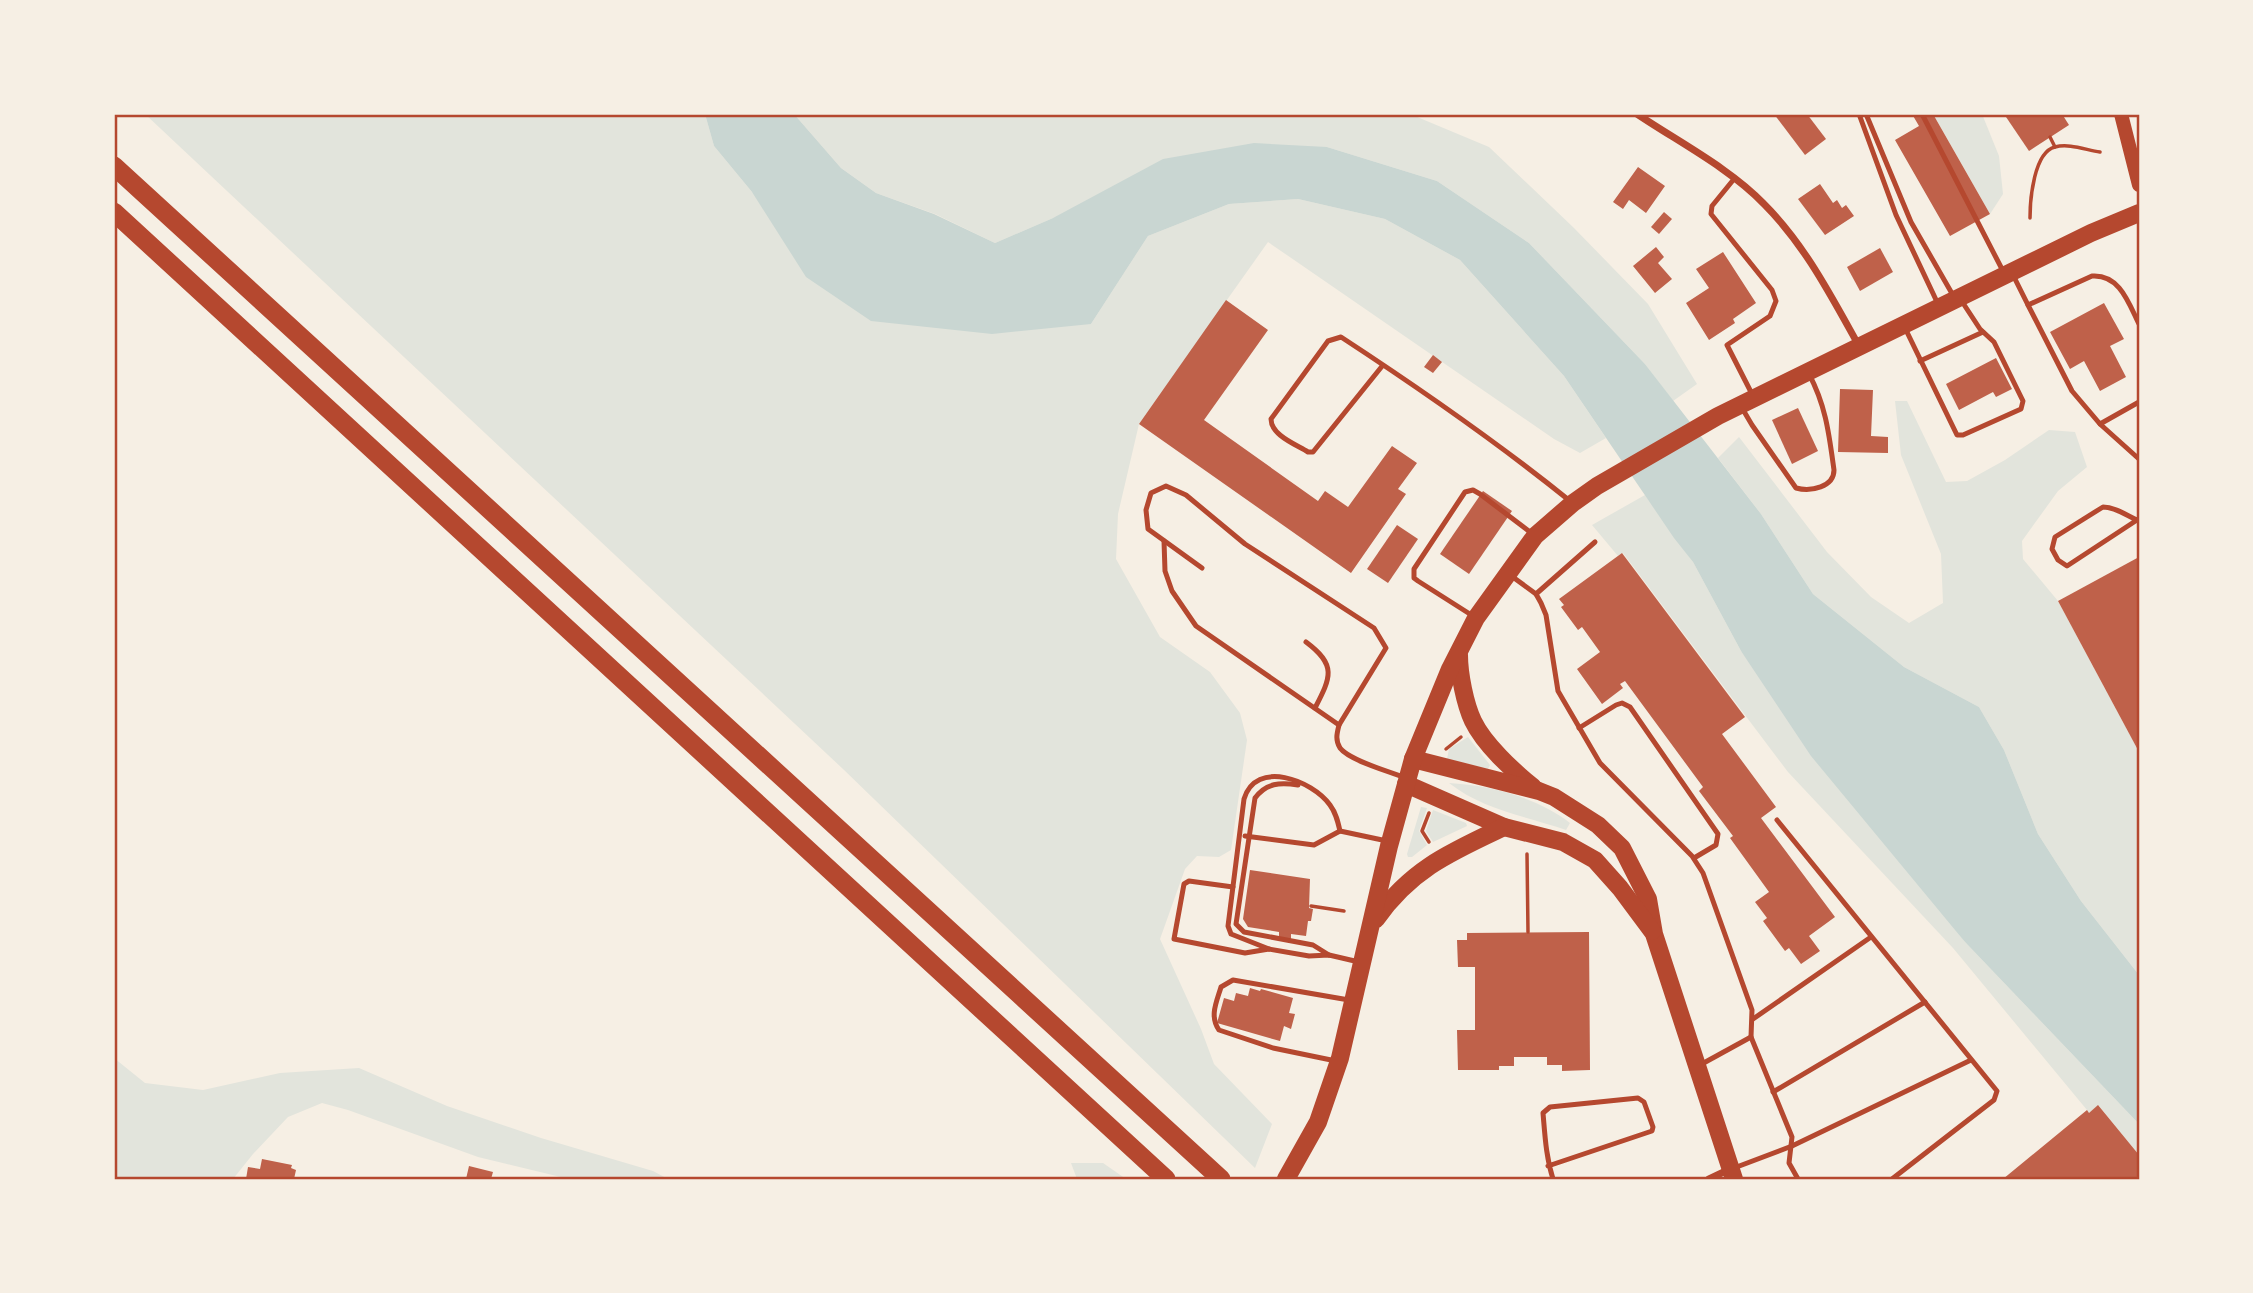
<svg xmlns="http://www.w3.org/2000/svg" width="2253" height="1293" viewBox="0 0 2253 1293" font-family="'Open Sans',sans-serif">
  <rect width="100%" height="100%" fill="#f6efe4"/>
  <g fill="#e2e4dc">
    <polygon points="145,114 705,114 714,146 752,192 1091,324 1148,236 1229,204 1298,199 1385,219 1460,260 1564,376 1606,438 1580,453 1554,439 1268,242 1139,424 1118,514 1116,559 1160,637 1210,672 1240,713 1247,740 1231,850 1219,857 1197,856 1185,869 1160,939 1201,1029 1214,1064 1272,1124 1255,1168 843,769"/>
    <polygon points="794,114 1410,114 1489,147 1574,228 1648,304 1697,384 1673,401 1645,364 1529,243 1437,181 1327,147 1053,218 995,243 935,214 876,193 841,168"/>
    <polygon points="1933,114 1982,114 1999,156 2003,194 1990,214"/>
    <polygon points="1895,401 1907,401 1946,482 1967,481 2005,460 2049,430 2075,432 2087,467 2058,491 2022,541 2023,559 2058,601 2139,752 2139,975 2081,901 2038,834 2004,750 1979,707 1904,667 1813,594 1761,514 1718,458 1739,437 1827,552 1871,597 1909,623 1943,603 1941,554 1901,455"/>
    <polygon points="1645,495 1693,562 1741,651 1965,942 2139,1124 2139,1155 2099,1106 2089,1113 2087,1110 1953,948 1788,772 1623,553 1618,556 1592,525"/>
    <polygon points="1468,737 1490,765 1488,769 1447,759 1449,749"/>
    <path d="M1449,783C1489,785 1539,798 1570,823L1566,830C1526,816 1483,810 1449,783Z"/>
    <polygon points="1421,807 1427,808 1419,831 1427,845 1412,857 1408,857 1407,854"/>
    <polygon points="1433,810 1466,823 1467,826 1433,842 1426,831"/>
    <polygon points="114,1058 145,1083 203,1090 280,1073 359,1068 447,1106 541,1138 653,1171 668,1179 569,1179 478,1157 348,1110 322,1103 288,1117 253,1154 233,1179 114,1179"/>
    <polygon points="1071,1163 1103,1163 1126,1179 1077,1179"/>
  </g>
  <polygon fill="#c9d6d2" points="705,114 794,114 841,168 876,193 934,214 995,243 1053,218 1163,159 1254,143 1327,147 1437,181 1529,243 1645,364 1761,514 1813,594 1904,667 1979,707 2004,750 2038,834 2081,901 2139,975 2139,1124 1965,942 1811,756 1741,651 1693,562 1674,538 1564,376 1460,260 1385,219 1298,199 1229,204 1148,236 1091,324 992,334 871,321 806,277 752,192 714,146"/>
  <g fill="#bf614a">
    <polygon points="1774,114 1807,114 1826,139 1805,155"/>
    <polygon points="1912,114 1933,114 1990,214 1950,236 1895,140 1919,126"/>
    <polygon points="2004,114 2062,114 2069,125 2029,151"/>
    <polygon points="1638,167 1665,186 1646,213 1629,200 1623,209 1613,202"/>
    <polygon points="1820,184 1833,203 1837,200 1842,208 1846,205 1854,216 1825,235 1798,199"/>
    <polygon points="1664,212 1672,219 1659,234 1651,227"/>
    <polygon points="1656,247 1664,257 1658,263 1672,279 1655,293 1633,266"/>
    <polygon points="1880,248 1893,272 1860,291 1847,267"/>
    <polygon points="1723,252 1756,303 1733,319 1735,323 1709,340 1686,303 1709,288 1696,269"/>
    <polygon points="1226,300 1268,330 1204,420 1318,501 1325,491 1348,507 1392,446 1417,463 1398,489 1406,494 1351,573 1139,424"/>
    <polygon points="2104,303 2124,339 2110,346 2126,377 2100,391 2084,361 2070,369 2050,332"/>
    <polygon points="1433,355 1442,362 1433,373 1424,367"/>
    <polygon points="1996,358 2012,389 1996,397 1993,392 1959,410 1946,384"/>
    <polygon points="1840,389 1873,390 1871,436 1888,437 1888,453 1838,452"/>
    <polygon points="1798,408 1818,451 1792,464 1772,420"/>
    <polygon points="1483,491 1512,511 1469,574 1440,554"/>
    <polygon points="1397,525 1418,539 1388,583 1367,569"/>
    <polygon points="1622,553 1745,717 1722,734 1776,807 1761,818 1835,917 1809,936 1820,951 1801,964 1789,948 1785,951 1763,921 1767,918 1755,902 1769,892 1730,838 1733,836 1699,791 1703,787 1625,681 1620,684 1623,688 1602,704 1577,669 1600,652 1582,627 1578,630 1561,607 1564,605 1559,599"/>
    <polygon points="2139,557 2139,752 2058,601"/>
    <polygon points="1250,870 1310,879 1309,908 1313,909 1311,921 1308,921 1306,936 1291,934 1291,940 1279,938 1279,932 1248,927 1243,919"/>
    <polygon points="1589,932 1590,1070 1562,1071 1562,1065 1547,1065 1547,1057 1514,1057 1514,1066 1499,1066 1499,1070 1458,1070 1457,1030 1475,1030 1475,967 1458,967 1457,940 1467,940 1467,933"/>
    <polygon points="1250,988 1260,991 1261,989 1293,998 1289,1013 1295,1014 1291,1029 1284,1026 1280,1041 1217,1023 1224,998 1234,1001 1236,993 1248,996"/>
    <polygon points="2098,1105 2139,1155 2139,1179 2003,1179 2087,1110 2089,1113"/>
    <polygon points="262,1159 292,1165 291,1168 296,1170 294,1179 246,1179 248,1167 260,1169"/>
    <polygon points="469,1166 493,1172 491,1179 466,1179"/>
  </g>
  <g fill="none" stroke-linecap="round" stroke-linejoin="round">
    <g stroke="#b5482f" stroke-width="3.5">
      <polyline points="2050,137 2055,147"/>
      <path d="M2030,218C2030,199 2034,152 2055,147C2069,143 2086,150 2100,152"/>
      <polyline points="1446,749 1461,737"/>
      <polyline points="1429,813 1422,831 1429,842"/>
      <polyline points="1527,854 1528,932"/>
      <polyline points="1311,906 1344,911"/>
    </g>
    <g stroke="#b5482f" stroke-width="5">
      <polyline points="1859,114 1896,215 1938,304"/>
      <polyline points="1866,114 1911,222 1954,297"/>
      <polyline points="1922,114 2004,273"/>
      <polyline points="1734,179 1712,206 1711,214 1772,290 1776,301 1770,316 1727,345 1753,396"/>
      <polyline points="2012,273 2028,305"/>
      <path d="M2139,324C2129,304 2120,274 2092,276L2028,305L2072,391L2100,424L2139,402"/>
      <polyline points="1905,328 1957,435 1963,435 2021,409 2023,401 1994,342 1980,329 1961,300"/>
      <polyline points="1920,361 1983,332"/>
      <path d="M1383,365L1313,452H1308C1295,444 1271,435 1271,419L1328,341L1341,337C1419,388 1497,442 1570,501"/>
      <path d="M1742,408L1752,425L1796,488C1811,492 1834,487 1834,470C1829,434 1826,406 1809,374"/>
      <polyline points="2100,424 2139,459"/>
      <path d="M2137,520L2067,566L2058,560L2052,549L2055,537L2103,507C2115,507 2126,515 2137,520L2139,521"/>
      <polyline points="1164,541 1165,571 1172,591 1196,626 1339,725"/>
      <path d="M1202,568L1148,529L1146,510L1151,493L1166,486L1186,495L1245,544L1374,628L1386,648L1339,725C1337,733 1335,740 1340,748C1349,760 1389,772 1404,777"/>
      <polyline points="1510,575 1536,594 1541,603 1546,615 1558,691 1600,763 1692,856 1703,873 1752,1010 1751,1037 1792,1137 1789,1163 1798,1179"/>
      <polyline points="1536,594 1595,542"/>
      <polyline points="1473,616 1418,581 1414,578 1414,569 1465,492 1473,490 1480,494 1534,535"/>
      <path d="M1306,642C1337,665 1331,677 1315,708"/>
      <polyline points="1579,728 1616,705 1622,703 1630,707 1718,834 1716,845 1694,858"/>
      <path d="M1298,785C1280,782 1266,783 1255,798L1236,924L1244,932L1313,945L1329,955"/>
      <polyline points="1777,820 1997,1091 1994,1100 1892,1179"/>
      <polyline points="1245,836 1314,845 1340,831 1387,841"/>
      <polyline points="1233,887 1189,881 1184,884 1174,939 1245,953 1269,949 1309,956 1329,955 1359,962"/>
      <path d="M1269,949L1231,934L1228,926L1244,799C1256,759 1312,780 1330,805C1336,813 1338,822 1340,831"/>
      <polyline points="1753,1019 1871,937"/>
      <path d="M1336,1061L1273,1048L1219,1030C1209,1016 1217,1001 1221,987L1233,980L1349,1000"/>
      <polyline points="1700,1065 1751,1037"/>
      <polyline points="1773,1092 1925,1002"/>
      <path d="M1548,1166L1652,1131L1653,1127L1644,1102L1638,1098L1550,1107L1543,1113C1545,1136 1546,1157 1553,1179"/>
      <polyline points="1734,1168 1792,1146 1971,1060"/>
    </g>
    <g stroke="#b5482f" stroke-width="7">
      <path d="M1637,114C1677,141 1731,169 1764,204C1805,245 1831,296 1859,346"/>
      <polyline points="1709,1179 1730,1169"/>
    </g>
    <polyline stroke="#b5482f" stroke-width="14" points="2121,114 2139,185"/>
    <g stroke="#b5482f" stroke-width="18">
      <path d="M1459,655C1459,674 1465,704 1473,721C1484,744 1513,771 1533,787"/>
      <polyline points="1413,759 1539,791 1554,797 1598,825 1622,848 1648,899 1654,934 1734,1179"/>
      <polyline points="1406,784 1504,827 1563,842 1595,860 1620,888 1652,931"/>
      <path d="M1376,919C1411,869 1451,852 1504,827"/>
      <polyline points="1286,1179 1318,1122 1340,1058 1389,846 1413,759 1450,669 1476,618 1535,536 1573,503 1597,486 1718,416 2091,233 2139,213"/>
    </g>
    <g stroke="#b5482f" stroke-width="19">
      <polyline points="114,166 1221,1179"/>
      <polyline points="114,212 1166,1179"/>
    </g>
  </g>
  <rect width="2253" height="1293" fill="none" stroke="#f6efe4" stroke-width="231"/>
  <rect x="116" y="116" width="2022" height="1062" fill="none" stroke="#b5482f" stroke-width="2.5"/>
</svg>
